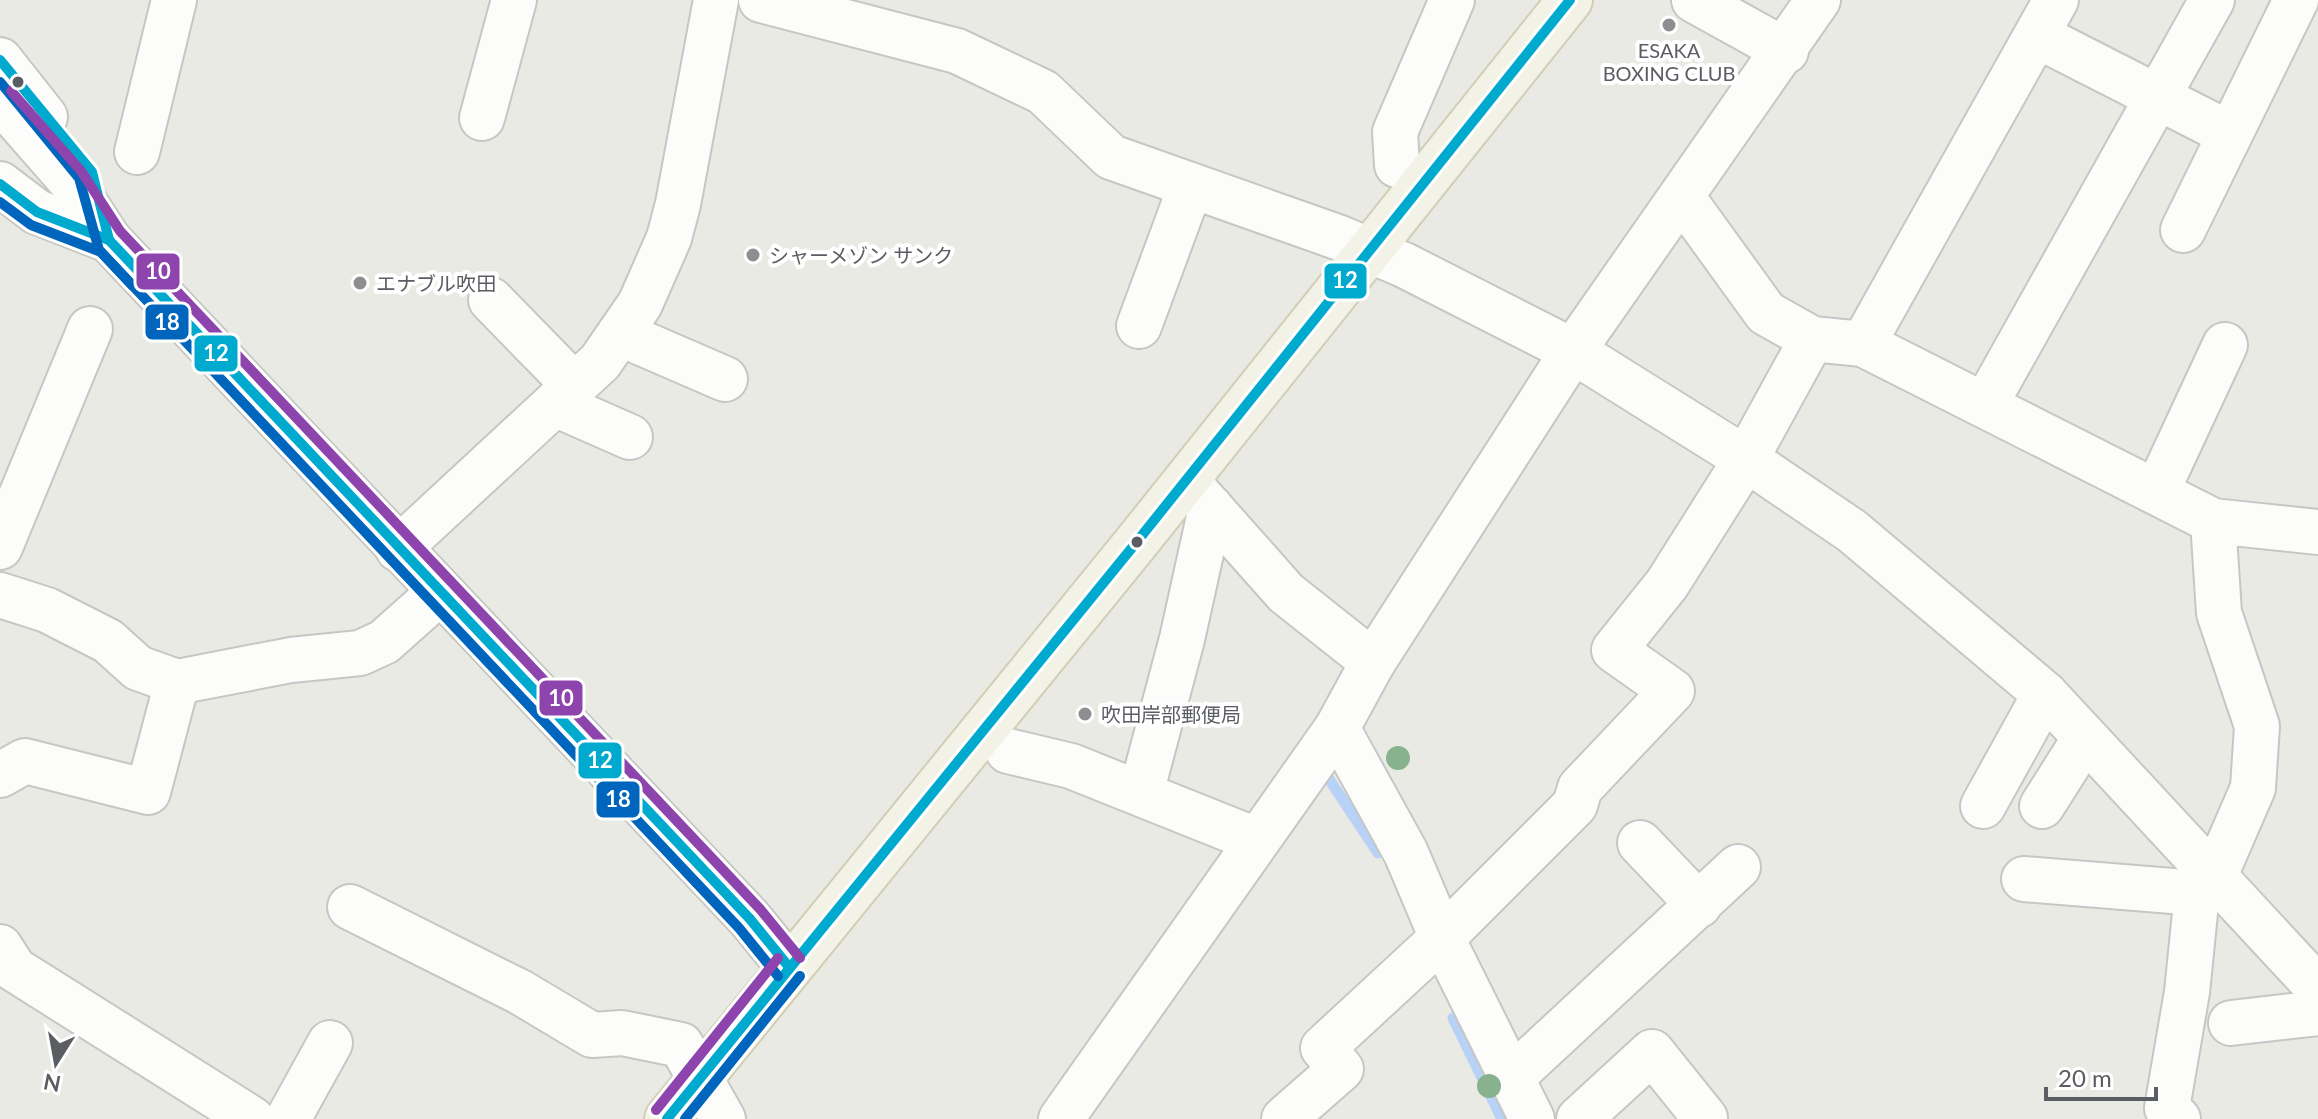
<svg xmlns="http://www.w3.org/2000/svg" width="2318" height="1119" viewBox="0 0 2318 1119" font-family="Lato,'Noto Sans JP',sans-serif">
  <rect width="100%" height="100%" fill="#eaeae5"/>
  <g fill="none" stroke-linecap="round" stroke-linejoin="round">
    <g stroke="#b7d2f6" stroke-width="11">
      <polyline points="1325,773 1378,853"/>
      <polyline points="1453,1018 1502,1119"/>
    </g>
    <g stroke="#c6c7c5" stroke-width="48">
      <g id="minor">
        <polyline points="761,0 957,51 1043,92 1111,157 1340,238 1404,265 1573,351 1746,459 1852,531 2045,694 2318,988"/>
        <polyline points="1694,0 1786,51"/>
        <polyline points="2038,36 2228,133"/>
        <polyline points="0,60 45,117"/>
        <polyline points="0,100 70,180 109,240 750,919 789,967"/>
        <polyline points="482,118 514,0"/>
        <polyline points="137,152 174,0"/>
        <polyline points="1397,165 1395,132 1452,0"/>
        <polyline points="0,184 37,212 109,240"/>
        <polyline points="1682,197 1766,313 1812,339 1863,344 2213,521 2318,532"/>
        <polyline points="2183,230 2296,0"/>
        <polyline points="491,300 575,386"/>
        <polyline points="1139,326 1190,188"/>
        <polyline points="621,334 725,379"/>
        <polyline points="1863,344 2056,0"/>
        <polyline points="555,404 630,437"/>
        <polyline points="1985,405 2212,0"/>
        <polyline points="2157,491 2225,345"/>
        <polyline points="1199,495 1286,593 1373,662"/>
        <polyline points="0,547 90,329"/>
        <polyline points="398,549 600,362 640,304 669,238 678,204 716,0"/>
        <polyline points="0,595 47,610 108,641 138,668 177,682 291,660 360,653 384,642 439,593"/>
        <polyline points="1337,728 1406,853 1442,938 1532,1119"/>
        <polyline points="1008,751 1071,766 1256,840"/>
        <polyline points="0,775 25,761 148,792 177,682"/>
        <polyline points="1141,793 1182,639 1211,508"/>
        <polyline points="1983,806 2045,694"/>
        <polyline points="2042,806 2085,738"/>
        <polyline points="1640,843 1699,905"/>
        <polyline points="2024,879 2197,893"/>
        <polyline points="350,907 520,992 592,1035 622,1033 681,1045 723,1119"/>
        <polyline points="0,947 14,969 252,1119"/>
        <polyline points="2231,1023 2318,1013"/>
        <polyline points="1511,1078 1738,867"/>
        <polyline points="288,1119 330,1043"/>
        <polyline points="1061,1119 1337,728 1373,662 1573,351 1818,0"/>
        <polyline points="1284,1119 1341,1069 1323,1048 1442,938 1575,805 1580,788 1672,691 1614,650 1667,584 1746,459 1812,339"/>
        <polyline points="1579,1119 1652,1052 1705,1118"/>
        <polyline points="2178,1119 2167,1108 2187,992 2197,893 2214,878 2253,788 2257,726 2219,613 2213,521"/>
      </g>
    </g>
    <g stroke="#d2ceb3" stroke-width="48">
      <polyline id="major" points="667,1119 1135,544 1570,0"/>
    </g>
    <use href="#minor" stroke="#fcfcfb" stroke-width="44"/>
    <use href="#major" stroke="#f2f2e7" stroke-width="44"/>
    <g stroke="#fff" stroke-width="16">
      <g id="bus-1">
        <polyline points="0,60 92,172 109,240"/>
        <polyline points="0,184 37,212 109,240 750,919 789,967"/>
        <polyline points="667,1119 1135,544 1570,0"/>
      </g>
    </g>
    <g stroke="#fff" stroke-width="16">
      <g id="bus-2">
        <polyline points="0,82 79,178 99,250 739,928 778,976"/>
        <polyline points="0,202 31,225 101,252 132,285"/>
        <polyline points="685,1119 800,976"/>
      </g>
    </g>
    <g stroke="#fff" stroke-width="16">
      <g id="bus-3">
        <polyline points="11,91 81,171 120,231 760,909 800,958"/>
        <polyline points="656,1110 778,958"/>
      </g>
    </g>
    <use href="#bus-1" stroke="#00a9ce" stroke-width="10"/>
    <use href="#bus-2" stroke="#0065bd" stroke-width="10"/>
    <use href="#bus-3" stroke="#8e44ad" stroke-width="10"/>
  </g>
  <g fill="#87b28d">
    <circle cx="1398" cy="758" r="12"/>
    <circle cx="1489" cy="1086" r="12"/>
  </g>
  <g fill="#8c8e90" stroke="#fff" stroke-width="3">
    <circle cx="1669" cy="25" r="8"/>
    <circle cx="753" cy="255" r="8"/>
    <circle cx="360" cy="283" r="8"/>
    <circle cx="1085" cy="714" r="8"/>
  </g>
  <g fill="#5a5d62" stroke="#fff" stroke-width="3">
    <circle cx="18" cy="82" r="7"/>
    <circle cx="1137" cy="542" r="7"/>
  </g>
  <g text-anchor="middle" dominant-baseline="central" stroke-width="8" stroke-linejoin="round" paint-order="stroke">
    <g font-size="20" fill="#5a5d62" stroke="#fff" text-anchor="start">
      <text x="1669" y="50" text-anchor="middle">ESAKA<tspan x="1669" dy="23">BOXING CLUB</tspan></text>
      <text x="769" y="255">シャーメゾン サンク</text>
      <text x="376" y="283">エナブル吹田</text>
      <text x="1101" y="714">吹田岸部郵便局</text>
    </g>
  </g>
  <g stroke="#fff" stroke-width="3">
    <rect x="135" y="252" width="46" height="39" rx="8" fill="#8e44ad"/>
    <rect x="1323" y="262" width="45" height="38" rx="8" fill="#00a9ce"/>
    <rect x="144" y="303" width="46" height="38" rx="8" fill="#0065bd"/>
    <rect x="193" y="334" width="46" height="39" rx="8" fill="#00a9ce"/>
    <rect x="538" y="679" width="46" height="38" rx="8" fill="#8e44ad"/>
    <rect x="577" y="741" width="46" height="39" rx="8" fill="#00a9ce"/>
    <rect x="595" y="780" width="46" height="39" rx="8" fill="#0065bd"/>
  </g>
  <g font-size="22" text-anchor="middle" font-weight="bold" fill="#fff">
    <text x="158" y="279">10</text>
    <text x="1345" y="288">12</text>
    <text x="167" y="330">18</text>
    <text x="216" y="361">12</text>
    <text x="561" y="706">10</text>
    <text x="600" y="768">12</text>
    <text x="618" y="807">18</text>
  </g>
  <g transform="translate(56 1063) rotate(191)" stroke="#ffffff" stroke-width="6" paint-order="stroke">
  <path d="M0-6L14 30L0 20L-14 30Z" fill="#5a5d62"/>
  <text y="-12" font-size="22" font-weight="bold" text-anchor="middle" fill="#5a5d62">N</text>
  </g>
  <path d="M2046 1087v12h110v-12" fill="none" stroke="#5a5d62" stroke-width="4"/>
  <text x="2058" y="1087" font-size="24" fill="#5a5d62" stroke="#ffffff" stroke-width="6" paint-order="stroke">20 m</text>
</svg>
